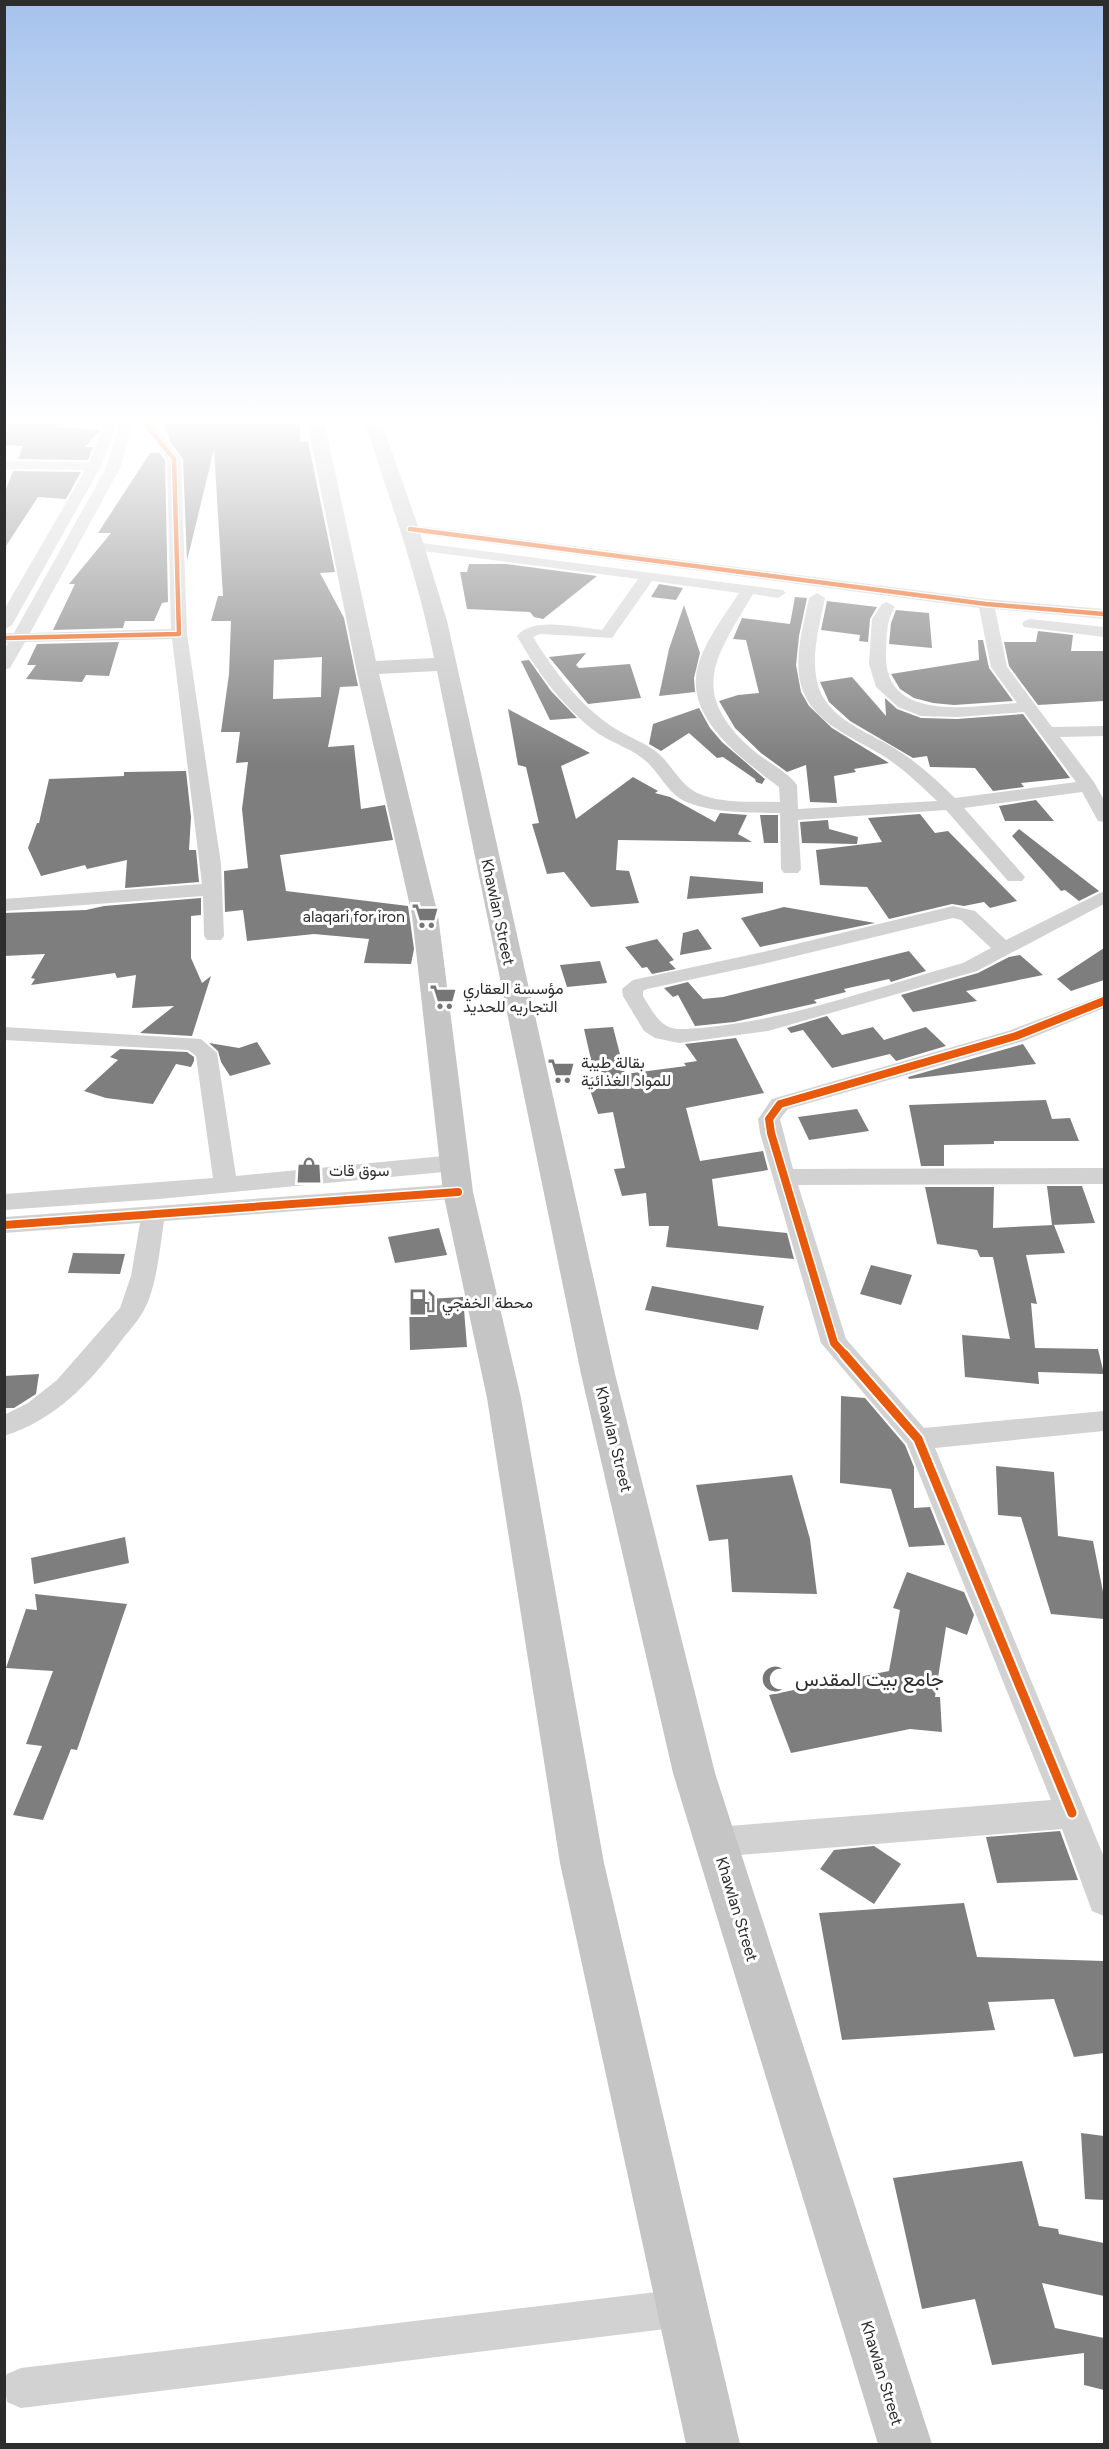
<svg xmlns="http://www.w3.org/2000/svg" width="1109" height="2449" viewBox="0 0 1109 2449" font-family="Figtree,Vazirmatn,sans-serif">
  <rect width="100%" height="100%" fill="#fff"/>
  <g fill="#7e7e7e" fill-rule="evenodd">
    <polygon points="4,421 61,421 56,427 100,430 85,447 93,447 88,460 18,459 23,446 4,445"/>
    <path d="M164,421H300V442L308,441L335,572L320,573L344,618L358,686L340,687L328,747L354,745L361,809L385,805L393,840L280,855L286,891L408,906L414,949L411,964L364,963L369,939L314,934L247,941L243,910L225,912L224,871L248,868L242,809L248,762L236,763L240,732H221L229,674L231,621H211L218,596H223L214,449L187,561L183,459L170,442ZM322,657L321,697L273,699L274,660Z"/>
    <polygon points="150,453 160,453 165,460 168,602 162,603 154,621 125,621 123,628 53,630 75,584 69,584 111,533 98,533"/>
    <polygon points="13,471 81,472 66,499 38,497 4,549 4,494"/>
    <polygon points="469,564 506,564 597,576 543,619 534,617 530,612 467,609 460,572 467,572"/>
    <polygon points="659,584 683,588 676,600 651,597"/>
    <polygon points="795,597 807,598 799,636 796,665 801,692 809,706 832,728 889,763 854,769 856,772 834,776 837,803 810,802 806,765 787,772 761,753 735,728 719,701 738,695 759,693 746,640 733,639 742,618 790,624"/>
    <polygon points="827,601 877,607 870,619 868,642 859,641 860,635 821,630"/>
    <polygon points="684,605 700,653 694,678 695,692 659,696 669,649"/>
    <polygon points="896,610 929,613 932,648 889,644 891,623"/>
    <polygon points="1038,631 1073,635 1071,651 1104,651 1104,701 1038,705 1009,666 1004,642 1036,642"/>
    <polygon points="978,640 983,640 989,668 1013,701 954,705 933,703 914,698 900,689 891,674 979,660"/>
    <polygon points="119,642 109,676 86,675 82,682 26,679 36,665 27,665 37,644"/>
    <polygon points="586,653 576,665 579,668 630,664 641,698 588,704 549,657"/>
    <polygon points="529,660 551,691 577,718 550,720 521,661"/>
    <polygon points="852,677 886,716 885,698 897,709 921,718 957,719 1023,714 1070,778 1021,783 1024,787 993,791 975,768 930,767 927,756 913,758 850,721 829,702 820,682"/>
    <polygon points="699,708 710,728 722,742 765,779 762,784 756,782 755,779 723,757 717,758 689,733 661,751 649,744 653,724"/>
    <polygon points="508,709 590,753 561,766 576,819 633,777 658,791 655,793 670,797 715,822 720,813 747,815 738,834 752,842 618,840 616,870 629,871 639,903 591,907 564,872 547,874 532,824 539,823 526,767 518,765"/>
    <polygon points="186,771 191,817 189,850 196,850 199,882 125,888 127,860 87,869 85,865 41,876 28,848 37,823 39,823 49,779 124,776 124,772"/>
    <polygon points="1036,800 1054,821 1005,821 999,806"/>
    <polygon points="920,814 935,833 948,831 1017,901 990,908 984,902 964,906 952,904 889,919 867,887 820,885 816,850 882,842 868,818"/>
    <polygon points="760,815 778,815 778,843 764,843"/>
    <polygon points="828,820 829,829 858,837 857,844 802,843 800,822"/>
    <polygon points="1019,829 1099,891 1079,901 1065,890 1061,891 1012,836"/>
    <polygon points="690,876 763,882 763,893 687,899"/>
    <polygon points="201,898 201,915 191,916 191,958 202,983 211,976 192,1036 140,1033 174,1006 132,1008 136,975 117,978 115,973 31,985 35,979 31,978 45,954 4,956 4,913 86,910 104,906"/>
    <polygon points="784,907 875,923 760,947 741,918"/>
    <polygon points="698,929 712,949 680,955 683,933"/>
    <polygon points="657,939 674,960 669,962 676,969 652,974 647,967 642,968 625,947"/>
    <polygon points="1104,948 1104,980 1071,991 1057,979"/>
    <polygon points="909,951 926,971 891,982 889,979 844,989 846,992 814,1000 817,1003 734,1022 695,1026 678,995 673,997 664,988 688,982 703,999 723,997"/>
    <polygon points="1020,955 1043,975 966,991 977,1001 913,1012 901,995 978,973 1009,957"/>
    <polygon points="600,961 607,983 567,987 560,965"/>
    <polygon points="827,1016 842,1035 873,1027 884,1040 926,1027 946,1046 896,1061 890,1054 832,1068 803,1030 791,1033 787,1028"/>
    <polygon points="613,1027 625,1074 686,1066 684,1063 697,1061 685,1044 736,1038 764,1093 686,1108 700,1161 763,1151 768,1170 712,1179 718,1226 787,1233 794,1259 666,1247 669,1226 649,1226 646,1193 622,1196 614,1169 625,1168 613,1112 598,1114 586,1078 595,1077 584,1029"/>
    <polygon points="257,1042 271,1064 230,1076 221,1062 218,1051 209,1043 239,1048"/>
    <polygon points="1023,1044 1036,1064 909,1079 908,1077"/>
    <polygon points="120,1049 187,1052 194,1057 194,1061 191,1067 176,1064 153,1104 106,1098 84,1091 118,1060 110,1057"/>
    <polygon points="1046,1100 1052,1119 1070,1118 1079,1141 994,1141 994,1144 944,1145 944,1166 921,1166 909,1105"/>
    <polygon points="857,1109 869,1131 809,1140 798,1117"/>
    <polygon points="1047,1186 1082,1186 1095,1223 1052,1225"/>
    <polygon points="925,1187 994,1187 993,1228 1054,1225 1065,1253 1026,1255 1037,1304 1031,1303 1035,1348 1098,1349 1104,1374 1038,1372 1039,1384 965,1377 962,1335 1010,1339 993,1257 980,1257 977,1250 937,1244"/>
    <polygon points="439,1228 447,1255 395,1263 388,1237"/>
    <polygon points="73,1253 125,1254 120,1274 68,1273"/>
    <polygon points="871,1265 912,1275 901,1305 860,1294"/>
    <polygon points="652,1286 764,1306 758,1330 645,1310"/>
    <polygon points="463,1297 467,1347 410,1350 409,1300"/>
    <polygon points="39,1374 36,1394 14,1408 4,1408 4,1376"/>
    <polygon points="841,1396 865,1398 905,1445 914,1467 914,1508 930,1507 945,1545 909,1547 891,1489 840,1483"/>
    <polygon points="996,1466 1054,1472 1058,1536 1093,1541 1104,1597 1104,1619 1051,1614 1021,1517 998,1515"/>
    <polygon points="792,1475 810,1539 817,1594 732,1592 728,1539 709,1541 696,1485"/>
    <polygon points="125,1537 129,1563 34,1584 31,1558"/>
    <polygon points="907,1572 964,1592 974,1615 967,1635 946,1627 935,1697 940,1697 942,1732 910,1729 791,1753 769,1695 889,1671 900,1610 893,1608"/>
    <polygon points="35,1594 127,1604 77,1750 71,1749 43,1820 13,1815 42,1746 26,1744 53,1671 6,1668 26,1609 37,1610"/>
    <polygon points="1060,1831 1078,1880 997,1883 986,1837"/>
    <polygon points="874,1846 901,1864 874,1904 820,1869 834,1850"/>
    <polygon points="964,1903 977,1957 1104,1961 1104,2053 1074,2057 1054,1999 988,2002 995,2030 842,2040 819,1913"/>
    <polygon points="1081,2133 1104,2136 1104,2200 1085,2199"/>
    <polygon points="1022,2161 1039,2226 1058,2229 1059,2234 1104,2243 1104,2296 1042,2283 1055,2328 1104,2338 1104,2390 1084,2385 1084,2353 992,2365 975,2299 922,2309 893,2178"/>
  </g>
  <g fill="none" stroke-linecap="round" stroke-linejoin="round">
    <g fill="#d2d2d2" fill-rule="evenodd">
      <polygon points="106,421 116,421 117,424 101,466 12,625 4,630 4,610 85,470 4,469 4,461 89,462"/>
      <path d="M120,421H151L181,459L187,634L221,864L224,936L221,940H207L204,936L203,896L4,911V899L202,884L172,639L25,642L10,668L4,670V650L8,643H4V633H14L106,468ZM133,424C149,427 158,446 167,459L171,629L30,633L120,468Z"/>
      <path d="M410,525L986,599L1104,609V619L995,609L1007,667L1052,727L1104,726V736L1060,737L1094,782L1104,800V822L1098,821L1082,792L964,808L1025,877L1022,881H1008L946,810L798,820L801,869L798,873H784L781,869L780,813C750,812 718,814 689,803C669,796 661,775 647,762C633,749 614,744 599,734C564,709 538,673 517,636C532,616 579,628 602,630L638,579L415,550L410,549L408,546L410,543L415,542L783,590L786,593L778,598L753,594C716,657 686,692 754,751C767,762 787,771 797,785L798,809L937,801C921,786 906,771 888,759C854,736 805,723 799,675C796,649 804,623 809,598L817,593L825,598C820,623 812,650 816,676C822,720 870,731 902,753C921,766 939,782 955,798L1076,782L1024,712L957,717L921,716L898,707L876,687L869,664L872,619L882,604L887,602L895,607C886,621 887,635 886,651C882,724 970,706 1017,703L991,667L979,608L405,532L403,529ZM652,581L739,593C725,615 697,651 696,678C692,724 747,763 779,787L780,802C754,801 726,804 702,795C682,788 674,768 659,754C645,742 627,737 611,726C578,703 554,671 533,637L540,634L612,638Z"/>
      <polygon points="1030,619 1104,627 1104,637 1024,627 1022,624 1024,621"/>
      <path d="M1104,891V904L977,971L768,1031L679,1043L655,1038L644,1031L623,996L622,989L633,980L763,952L953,906L975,911L1006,940ZM953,918L961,920L991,948L963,963C877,987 790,1020 701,1028C691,1028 679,1031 669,1027C657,1022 650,1007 643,996V991L647,989L763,964Z"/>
      <polygon points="1104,995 1104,1008 1024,1041 788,1109 780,1119 793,1169 1104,1168 1104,1184 798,1185 846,1339 924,1428 1104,1411 1104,1431 935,1448 1104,1857 1104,1916 1092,1911 1062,1829 716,1857 705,1853 700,1842 705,1831 716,1827 1051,1800 907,1444 821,1343 760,1133 758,1119 772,1099 1008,1031"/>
      <polygon points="4,1027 201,1039 217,1053 236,1176 454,1155 462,1158 466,1163 462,1168 454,1171 159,1199 4,1210 4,1194 213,1178 196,1056 188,1050 4,1040"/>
      <path d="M458,1184L466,1186L470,1192L466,1198L164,1221C160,1247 158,1274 149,1299C143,1316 132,1327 121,1341C90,1383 55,1420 4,1436V1415L28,1403L57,1380L120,1308L131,1276L140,1223L4,1233V1217Z"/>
      <polygon points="682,2289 696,2294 701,2308 696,2322 682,2327 21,2408 7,2402 4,2380 7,2374 21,2368"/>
    </g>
    <path fill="#c5c5c5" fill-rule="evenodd" d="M307,421H324L376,661L434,658C418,577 390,499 364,421H381L419,529L447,621L615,1374L715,1773L932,2444H878L673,1773L581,1374L437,671L379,674L438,915L473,1192L521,1398L604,1863L740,2444H686L560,1863L487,1398L443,1192L412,915L356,668Z"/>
    <g stroke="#fff" stroke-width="7">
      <g id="cycleway-far2">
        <polyline points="410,529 986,604 1104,614"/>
        <polyline points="4,638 179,634 174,459 144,422 136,421"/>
      </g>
    </g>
    <g stroke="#fff" stroke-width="11">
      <g id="cycleway-far1">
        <polyline points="4,1225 458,1192"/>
        <polyline points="845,1355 834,1343 771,1133 769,1119 780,1104 1016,1036 1104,1001"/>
      </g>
    </g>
    <g stroke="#fff" stroke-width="13">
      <polyline id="cycleway" points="844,1354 918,1439 1072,1813"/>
    </g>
    <use href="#cycleway-far2" stroke="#e8590c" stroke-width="4.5"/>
    <use href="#cycleway-far1" stroke="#e8590c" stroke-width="8"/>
    <use href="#cycleway" stroke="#e8590c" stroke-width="9"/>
  </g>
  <linearGradient id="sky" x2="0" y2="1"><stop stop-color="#a5c2ec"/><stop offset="0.55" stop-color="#fff"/><stop offset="1" stop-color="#fff" stop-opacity="0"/></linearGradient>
  <rect width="1109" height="764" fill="url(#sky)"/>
  <defs>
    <g id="supermarket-bare" transform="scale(2.07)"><path d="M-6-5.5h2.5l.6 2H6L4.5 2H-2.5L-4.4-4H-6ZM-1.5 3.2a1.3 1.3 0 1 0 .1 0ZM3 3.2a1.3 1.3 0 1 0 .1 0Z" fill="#767676" stroke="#fff" stroke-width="2.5" paint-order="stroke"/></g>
    <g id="shop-bare" transform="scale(2.07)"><path d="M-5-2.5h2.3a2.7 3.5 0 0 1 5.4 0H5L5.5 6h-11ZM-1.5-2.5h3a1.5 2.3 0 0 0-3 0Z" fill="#767676" stroke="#fff" stroke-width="2.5" paint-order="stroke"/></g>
    <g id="fuel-bare" transform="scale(2.07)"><path d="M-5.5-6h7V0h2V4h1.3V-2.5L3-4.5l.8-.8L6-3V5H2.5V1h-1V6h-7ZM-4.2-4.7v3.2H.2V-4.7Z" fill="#767676" stroke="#fff" stroke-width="2.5" paint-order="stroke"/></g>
    <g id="mosque-bare" transform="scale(2.07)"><path d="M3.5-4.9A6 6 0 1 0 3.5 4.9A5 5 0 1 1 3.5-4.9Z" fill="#767676" stroke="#fff" stroke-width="2.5" paint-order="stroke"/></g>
  </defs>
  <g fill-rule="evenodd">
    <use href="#supermarket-bare" x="425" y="916"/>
    <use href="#supermarket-bare" x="443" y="997"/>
    <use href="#supermarket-bare" x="561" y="1071"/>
    <use href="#shop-bare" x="309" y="1170"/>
    <use href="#fuel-bare" x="422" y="1302"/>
    <use href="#mosque-bare" x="775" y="1679"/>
  </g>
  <g text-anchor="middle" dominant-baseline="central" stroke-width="6" stroke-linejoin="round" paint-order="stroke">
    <g font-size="16" fill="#2d2d2d" stroke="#fff">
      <text transform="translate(498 912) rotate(78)">Khawlan Street</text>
      <text transform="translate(614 1439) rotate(76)">Khawlan Street</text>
      <text transform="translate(737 1909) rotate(73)">Khawlan Street</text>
      <text transform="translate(882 2373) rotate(73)">Khawlan Street</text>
    </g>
    <g font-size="16" fill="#2d2d2d" stroke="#fff" text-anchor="start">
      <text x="405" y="916" text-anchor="end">alaqari for iron</text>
      <text x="463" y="988">مؤسسة العقاري<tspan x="463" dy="18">التجاريه للحديد</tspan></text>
      <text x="581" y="1062">بقالة طيبة<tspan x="581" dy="18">للمواد الغذائية</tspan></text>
      <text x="329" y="1170">سوق قات</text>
      <text x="442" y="1302">محطة الخفجي</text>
    </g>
    <g font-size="20" fill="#2d2d2d" stroke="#fff" text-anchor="start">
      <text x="795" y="1679">جامع بيت المقدس</text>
    </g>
  </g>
  <rect width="1109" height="2449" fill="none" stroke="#2d2d2d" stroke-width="12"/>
</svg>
